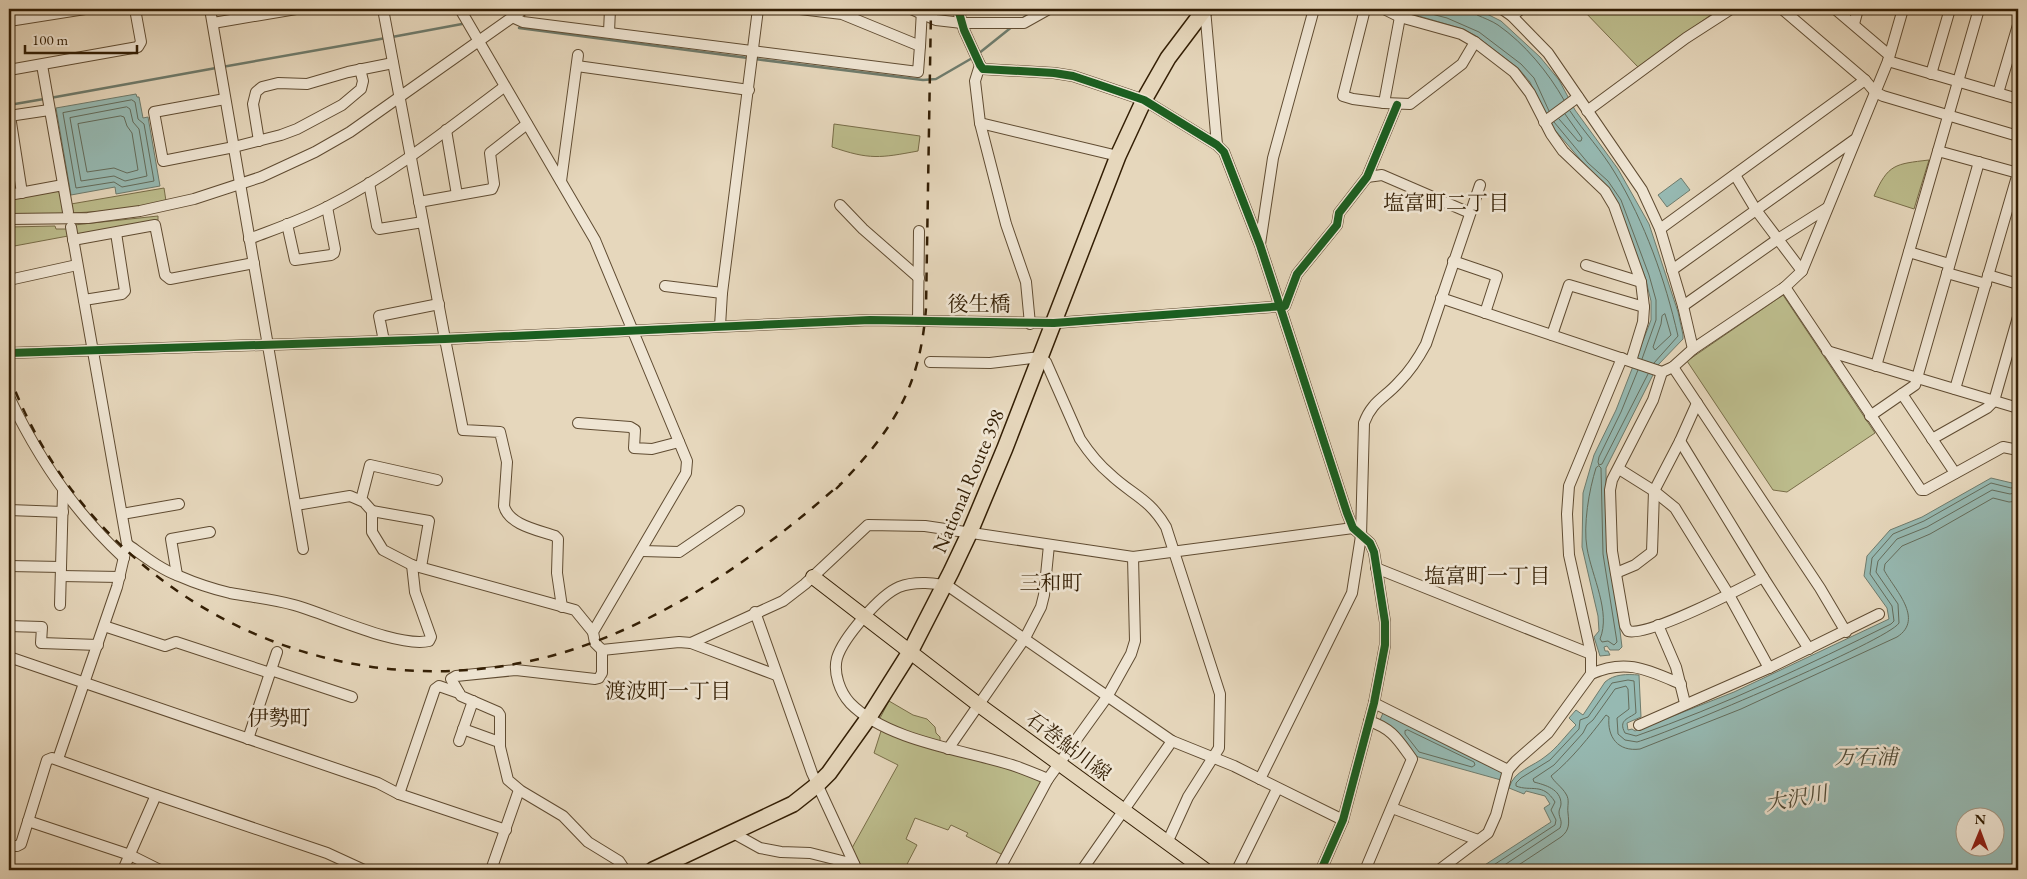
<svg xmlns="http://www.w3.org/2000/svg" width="2027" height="879" viewBox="0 0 2027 879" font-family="'EB Garamond','Noto Serif JP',serif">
  <rect width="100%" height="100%" fill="#e6d7bc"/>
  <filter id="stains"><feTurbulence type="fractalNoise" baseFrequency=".004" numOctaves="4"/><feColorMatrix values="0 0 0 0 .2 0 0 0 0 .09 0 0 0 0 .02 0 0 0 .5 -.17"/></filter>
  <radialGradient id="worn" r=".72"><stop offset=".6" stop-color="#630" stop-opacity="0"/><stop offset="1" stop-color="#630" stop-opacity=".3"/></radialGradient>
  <g fill="#bcbc8c" stroke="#786d48">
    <polygon points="1582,9 1719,9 1638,67"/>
    <path d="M834,124L920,136L918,151C880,158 870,160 832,147Z"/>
    <path d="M1929,160L1914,209L1874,196C1888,164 1895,164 1929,160Z"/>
    <polygon points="164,188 166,201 122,210 73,213 71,204"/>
    <polygon points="57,191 62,194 66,214 9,214 9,198"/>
    <polygon points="158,216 158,220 80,235 74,230 74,225"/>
    <polygon points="55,226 56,229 67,229 68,236 9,247 9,227"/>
    <polygon points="1783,295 1875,433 1787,492 1773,490 1687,361"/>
    <polygon points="889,701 913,715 927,719 935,727 936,733 940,737 940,745 879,720"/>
    <polygon points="882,728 1008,767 1043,779 1003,855 966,836 968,833 951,825 948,830 915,818 906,839 917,845 904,870 863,870 852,848 898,765 874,753"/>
  </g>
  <g fill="#96b9b2" stroke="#6e7b6c" fill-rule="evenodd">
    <polygon points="1395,9 1479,10 1501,21 1540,57 1559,80 1575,110 1618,169 1649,224 1678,312 1683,335 1683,339 1658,365 1606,468 1606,517 1622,647 1619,650 1610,650 1607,646 1604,647 1605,651 1608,651 1610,655 1600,656 1594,637 1599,631 1598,616 1582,547 1583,493 1594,455 1616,410 1651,320 1651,301 1645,277 1617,202 1548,122 1530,82 1518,68 1476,36 1463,29"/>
    <polygon points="136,94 137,97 139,97 143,118 148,117 160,186 116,194 115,187 71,195 56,108"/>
    <polygon points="1681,178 1690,190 1667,207 1658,195"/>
    <path d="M1991,478L2012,483L2018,480V870H1477L1551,822L1544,808L1550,804L1545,796L1526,791L1524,794L1509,788C1514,770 1533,767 1546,756C1557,748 1566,735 1576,725L1569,718L1576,710L1583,715L1605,682C1614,674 1627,674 1639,675L1641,717L1627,723L1628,730L1632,729L1635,731L1734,692L1889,619L1887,608L1864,576L1867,556L1890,530L1922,517ZM1964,816H1994V846H1964Z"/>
    <polygon points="1383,713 1504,771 1501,780 1415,756 1396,730 1380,720"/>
  </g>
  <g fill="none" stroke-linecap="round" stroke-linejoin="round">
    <g stroke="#646c5b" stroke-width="1">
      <polyline points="1412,9 1447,18 1479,32 1521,64 1534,78 1549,111"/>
      <path d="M1475,9L1477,15C1484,18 1492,21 1498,25C1525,44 1548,72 1564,100"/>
      <polygon points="132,100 135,102 138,119 144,124 154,181 122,187 114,182 76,188 63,113"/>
      <polygon points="127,107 130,109 133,122 139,129 147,176 125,181 114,176 81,181 70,118"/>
      <path d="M1570,111C1584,132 1602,151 1615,173C1645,223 1665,279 1678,336L1654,363"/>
      <polygon points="121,116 124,117 127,126 132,133 138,170 127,173 114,168 87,172 78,124"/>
      <polyline points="1559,119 1578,141 1581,141 1582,138 1565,114"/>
      <polyline points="1554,122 1588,163 1608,181 1621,200 1649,275 1656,300 1656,320 1642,359"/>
      <polygon points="1665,314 1671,335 1655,350 1653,347 1661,324 1662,316"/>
      <polyline points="1638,370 1621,412 1599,457 1598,462 1599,465 1602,464 1648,374"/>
      <path d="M1599,466L1601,468L1603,554L1617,642L1614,645L1608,641L1602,642L1600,639C1611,612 1592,577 1587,548C1583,525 1589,490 1596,468Z"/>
      <polygon points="1408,730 1474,762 1475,765 1472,767 1419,752 1405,734 1405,731"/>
      <path d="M1486,870L1555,825L1556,820L1551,810L1555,802C1543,782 1531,792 1516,786V783L1521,778L1550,760L1579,729L1580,720L1588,717L1612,683L1628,680L1634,681L1636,713C1628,719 1618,720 1625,733L1636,736C1723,706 1808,665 1891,624L1894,621L1892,606L1870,574L1872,558L1893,534L1924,521L1991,483L2011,488L2018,486"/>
      <path d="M1497,870L1560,828C1563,820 1559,819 1559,812C1559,809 1561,807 1561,804C1561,789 1545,785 1534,782L1533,779L1554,765L1583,733L1587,725L1593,720L1615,689L1626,686L1628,689L1629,709L1617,718L1618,734L1625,740L1637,742C1669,733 1889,640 1899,623L1898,604L1876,572L1878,561L1897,539L1927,527L1992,490L2010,494L2018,492"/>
      <path d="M1511,870L1561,837C1570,830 1569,823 1568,813C1567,806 1570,800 1566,794C1562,787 1554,782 1551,776C1572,759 1589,737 1606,715L1609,717C1607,737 1618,752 1640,749L1741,709L1897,637C1925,619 1894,589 1884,570L1885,564L1902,546L1930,534L1993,498L2009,502L2018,501"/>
    </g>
    <g stroke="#6e7b6c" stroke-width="2.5">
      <polyline points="1023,18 1037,9"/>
      <polyline points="519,28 748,58"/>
      <polyline points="392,37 462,24"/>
      <polyline points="978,54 1013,26"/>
      <polyline points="755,59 923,80 936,79 974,57"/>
      <polyline points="222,67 386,38"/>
      <polyline points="50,98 216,68"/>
      <polyline points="9,105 44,99"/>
    </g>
    <g stroke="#604c32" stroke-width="12">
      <g id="minor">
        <polyline points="210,9 303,549"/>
        <path d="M383,9L445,339L463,430L500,432L507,462L504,506C509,525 538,530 555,536L558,539L557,573L562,607"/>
        <polyline points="460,9 595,240 687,461 686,473 593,632 595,643 602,650 679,642 691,643 776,675"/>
        <polyline points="911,9 936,20 962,23 1024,23 1049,9"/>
        <polyline points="958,9 964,30 980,65 983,69 1054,73 1073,76 1097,84 1144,100 1217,145 1224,152 1260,245 1347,513 1353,528 1370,543 1374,552 1385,622 1385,645 1374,703 1343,820 1321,870"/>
        <polyline points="1205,9 1217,145"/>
        <polyline points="1365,9 1343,96 1353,99 1384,103 1410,104 1462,64 1475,42"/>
        <polyline points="1384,9 1400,17 1461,34 1475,42 1514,72 1530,93 1551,134 1563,151 1605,191 1614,206 1641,282 1644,307 1643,322 1631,361"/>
        <polyline points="1502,9 1512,16 1548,53 1642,190 1660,229 1683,306 1693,349"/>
        <polyline points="1782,9 1865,80 1875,92 1883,96 2018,136"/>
        <polyline points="1835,9 1889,55"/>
        <polyline points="1512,16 1521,9"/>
        <polyline points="512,17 523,22 918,72 920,46 842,14 800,9"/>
        <polyline points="9,21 85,9"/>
        <polyline points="213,23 296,9"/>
        <polyline points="1854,24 1858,9"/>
        <polyline points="609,32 610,9"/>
        <polyline points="920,46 922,10"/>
        <polyline points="1888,61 2018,99"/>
        <polyline points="42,65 68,212"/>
        <polyline points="980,65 975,81 980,123 1006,224 1026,282 1030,324"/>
        <polyline points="577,66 749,90"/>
        <polyline points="9,70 138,47 141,42 135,9"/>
        <polyline points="1931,74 1950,9"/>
        <polyline points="1998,93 2018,25"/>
        <polyline points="225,99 154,112 163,161 234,147 281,135 297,129 342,105 361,89 363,81 360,69"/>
        <polyline points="1384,103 1400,17"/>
        <polyline points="1587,111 1686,38 1731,9"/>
        <polyline points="9,116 49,110"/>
        <polyline points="10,116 22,193"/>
        <polyline points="1544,122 1578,97"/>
        <polyline points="980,123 1118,156"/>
        <polyline points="446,130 457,195"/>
        <polyline points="259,141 253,104 256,92 262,87 278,83 307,84 348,72 393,63"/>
        <polyline points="1938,151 2018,173"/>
        <polyline points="1735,175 1756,210 1802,271"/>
        <polyline points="1367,177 1382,175 1470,213"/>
        <polyline points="561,181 578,55"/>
        <polyline points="369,183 377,226 379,229 423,222"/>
        <polyline points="9,195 63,185"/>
        <polyline points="419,202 492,189 494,184 490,153 527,124"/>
        <polyline points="840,205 863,229 919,278"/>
        <polyline points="9,219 88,218 140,211 194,199 261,177 315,152 350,132 524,9"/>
        <polyline points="287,224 295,260 331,255 334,253 335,249 327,207"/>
        <polyline points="1660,229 1865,80"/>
        <path d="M249,239C275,229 302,220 327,207C391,175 448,129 504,87"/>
        <polyline points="73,240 155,225 165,275 170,279 254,263"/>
        <polyline points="1260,244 1273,158 1314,9"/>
        <polyline points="1909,252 1949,264"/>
        <polyline points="1453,261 1497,276 1485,313"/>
        <polyline points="1586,265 1641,282"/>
        <polyline points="1672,270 1854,140"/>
        <polyline points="1947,273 1986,284"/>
        <polyline points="1988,275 2018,284"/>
        <polyline points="9,280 77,265"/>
        <polyline points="665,286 722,293"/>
        <polyline points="1785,287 1921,490 1925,490 2003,447 2018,450"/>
        <polyline points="1441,298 1662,372 1673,367 1693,349 1785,287 1802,271 1888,61 1903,9"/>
        <polyline points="84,300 122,294 125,291 116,233"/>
        <polyline points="1683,306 1778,239 1827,208"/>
        <polyline points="918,321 919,231"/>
        <polyline points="720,326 722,293 758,9"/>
        <polyline points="1552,335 1569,285 1644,307"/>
        <polyline points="384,341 379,316 439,304"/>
        <polyline points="1827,351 2018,408"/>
        <polyline points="9,353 445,339 870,320 1054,323 1285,306 1297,274 1337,225 1339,213 1367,177 1397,105"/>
        <path d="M930,362L990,363L1040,357L1046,362L1080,439C1088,451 1098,464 1110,474C1132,495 1149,498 1166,527L1220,694L1219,748L1188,797L1167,843"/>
        <polyline points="1876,366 1979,9"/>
        <polyline points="1673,367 1820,588 1846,632"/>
        <path d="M1662,372L1653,400L1612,480L1610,490L1612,551L1625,626L1628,631C1648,637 1740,589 1763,577"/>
        <polyline points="1955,389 2018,173"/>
        <polyline points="1902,394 1955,473"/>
        <path d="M9,397C38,458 74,512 124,558"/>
        <polyline points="1870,416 1915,385 1979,162"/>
        <polyline points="578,423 630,427 635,430 634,448 652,449 679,442"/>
        <polyline points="1932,439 1987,408 1994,401 2018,317"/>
        <polyline points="1680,441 1763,577 1809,649"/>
        <polyline points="1619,469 1654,491 1675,508 1729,595 1769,668"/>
        <polyline points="361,500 370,465 437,480"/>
        <polyline points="296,505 350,496 364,502 372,511 372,532 383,550 412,565 575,610 593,632"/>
        <polyline points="9,510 63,512"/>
        <polyline points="372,511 429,521 421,567"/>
        <polyline points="122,514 179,504"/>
        <path d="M127,544C144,556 160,569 179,576C195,583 213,589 230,593C251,597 273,599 294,605C327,614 398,648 429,641L431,637L415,592L412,565"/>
        <polyline points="642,551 679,552 739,511"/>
        <polyline points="9,566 61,567"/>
        <polyline points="1376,568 1591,654"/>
        <polyline points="1616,573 1635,565 1652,552 1654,491 1680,441 1697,403"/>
        <polyline points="177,575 171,539 210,532"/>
        <polyline points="61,576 120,577"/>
        <polyline points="60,605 63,492"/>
        <polyline points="755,612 812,773 857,870"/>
        <polyline points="1658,625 1676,667 1685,703"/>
        <polyline points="9,626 42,627 41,643 98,645"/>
        <polyline points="104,626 165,646 176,642 270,673"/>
        <polyline points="691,643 783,601 805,584 868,525 925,526 1133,557 1353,528"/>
        <polyline points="602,650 602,673 599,678 595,679 516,670 456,676 451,679 461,696 498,712 500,715 500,747 508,780 521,791 563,816 588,842 619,861 625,870"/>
        <polyline points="9,657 378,783 399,794 506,830"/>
        <polyline points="271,670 352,697"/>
        <path d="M1591,674C1626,658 1648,670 1681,684"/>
        <polyline points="1374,703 1508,770"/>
        <polyline points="1639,725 1769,668 1879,614"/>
        <polyline points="463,729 499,742"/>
        <polyline points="248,739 277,652"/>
        <polyline points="459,741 473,701"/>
        <polyline points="948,749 1025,638 1041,607 1044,595 1049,545"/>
        <polyline points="58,759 117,587 127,544 71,227"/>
        <path d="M1048,779C1036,774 1024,769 1012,765C964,750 887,741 850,703C840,692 833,673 837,658C843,638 880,595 899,587C914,581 937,582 951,588L1172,741L1234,766L1343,820"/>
        <path d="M1260,779L1352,593L1361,536L1364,423C1372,401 1385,398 1399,382C1411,370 1418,359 1426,344L1480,185"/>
        <polyline points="399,794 435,689 439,686 459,693"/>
        <polyline points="1392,808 1478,840"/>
        <polyline points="28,821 130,855 160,870"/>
        <polyline points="733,833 760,848 781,852 810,853 854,864"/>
        <polyline points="9,846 17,846 21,844 47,760 52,758 156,795 327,853 364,870"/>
        <path d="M1366,868L1412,759C1398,740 1393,729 1369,721"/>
        <polyline points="123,870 156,795"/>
        <polyline points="491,870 519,790"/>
        <polyline points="999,870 1048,779 1107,697 1131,654 1135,641 1133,557"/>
        <polyline points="1082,870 1172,741"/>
        <polyline points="1237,870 1277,789"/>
        <polyline points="1439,870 1488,833 1496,815 1508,770 1516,761 1548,733 1591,674 1591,654 1569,555 1567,514 1569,486 1622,358"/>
      </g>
    </g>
    <g stroke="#331e04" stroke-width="16">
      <polyline id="major" points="813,577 979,705 1205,870"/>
    </g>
    <g stroke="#331e04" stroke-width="18">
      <polyline id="highway" points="653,870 793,804 817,785 829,773 869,717 910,652 951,572 969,534 1005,448 1118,156 1144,100 1168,58 1205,9"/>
    </g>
    <use href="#minor" stroke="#efe5d3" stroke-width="10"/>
    <use href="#major" stroke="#e6d7bc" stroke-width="14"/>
    <use href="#highway" stroke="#e6d7bc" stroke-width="15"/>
    <g stroke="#331e04" stroke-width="2.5" stroke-dasharray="9 9" stroke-linecap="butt">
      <path d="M9,375C92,599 336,721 565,652C668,620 760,555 840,484"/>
      <path d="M836,489C892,431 920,390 926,308L931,9"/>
    </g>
    <g stroke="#efe5d3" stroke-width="11">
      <g id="cycleway">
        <polyline points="958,9 964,30 980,65 983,69 1054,73 1073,76 1097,84 1144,100 1217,145 1224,152 1260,245 1347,513 1353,528 1370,543 1374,552 1385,622 1385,645 1374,703 1343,820 1321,870"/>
        <polyline points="9,353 445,339 870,320 1054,323 1285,306 1297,274 1337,225 1339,213 1367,177 1397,105"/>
      </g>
    </g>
    <use href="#cycleway" stroke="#1b5e20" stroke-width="8"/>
  </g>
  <g text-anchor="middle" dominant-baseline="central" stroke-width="5" stroke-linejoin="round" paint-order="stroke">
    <g font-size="20" fill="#331e04" stroke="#efe5d3">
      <text transform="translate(968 481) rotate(-67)">National Route 398</text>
      <text transform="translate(1069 746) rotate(37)">石巻鮎川線</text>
    </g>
    <g font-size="21" fill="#331e04" stroke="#efe5d3">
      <text x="1446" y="202">塩富町二丁目</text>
      <text x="979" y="303">後生橋</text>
      <text x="1487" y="575">塩富町一丁目</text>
      <text x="1051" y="582">三和町</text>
      <text x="668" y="690">渡波町一丁目</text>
      <text x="279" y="717">伊勢町</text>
    </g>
    <g font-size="21" font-style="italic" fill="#514c38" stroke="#efe5d3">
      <text x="1866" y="756">万石浦</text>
      <text transform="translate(1796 798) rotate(-10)">大沢川</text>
    </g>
  </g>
  <rect width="2027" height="879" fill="none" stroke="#e6d7bc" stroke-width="30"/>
  <rect x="10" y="10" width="2007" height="859" fill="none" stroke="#331e04" stroke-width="2.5"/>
  <rect x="15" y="15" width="1997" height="849" fill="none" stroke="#331e04"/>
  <g transform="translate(1980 832) rotate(1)"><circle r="24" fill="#efe5d3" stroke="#a49580"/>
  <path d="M0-4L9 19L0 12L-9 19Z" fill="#8f2418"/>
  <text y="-8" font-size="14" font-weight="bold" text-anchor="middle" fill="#331e04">N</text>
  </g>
  <path d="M25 45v8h112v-8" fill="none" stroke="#331e04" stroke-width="2.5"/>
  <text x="32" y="45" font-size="15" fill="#331e04" stroke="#efe5d3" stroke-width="4" paint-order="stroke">100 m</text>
  <rect width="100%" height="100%" filter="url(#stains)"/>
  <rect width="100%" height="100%" fill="url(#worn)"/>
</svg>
